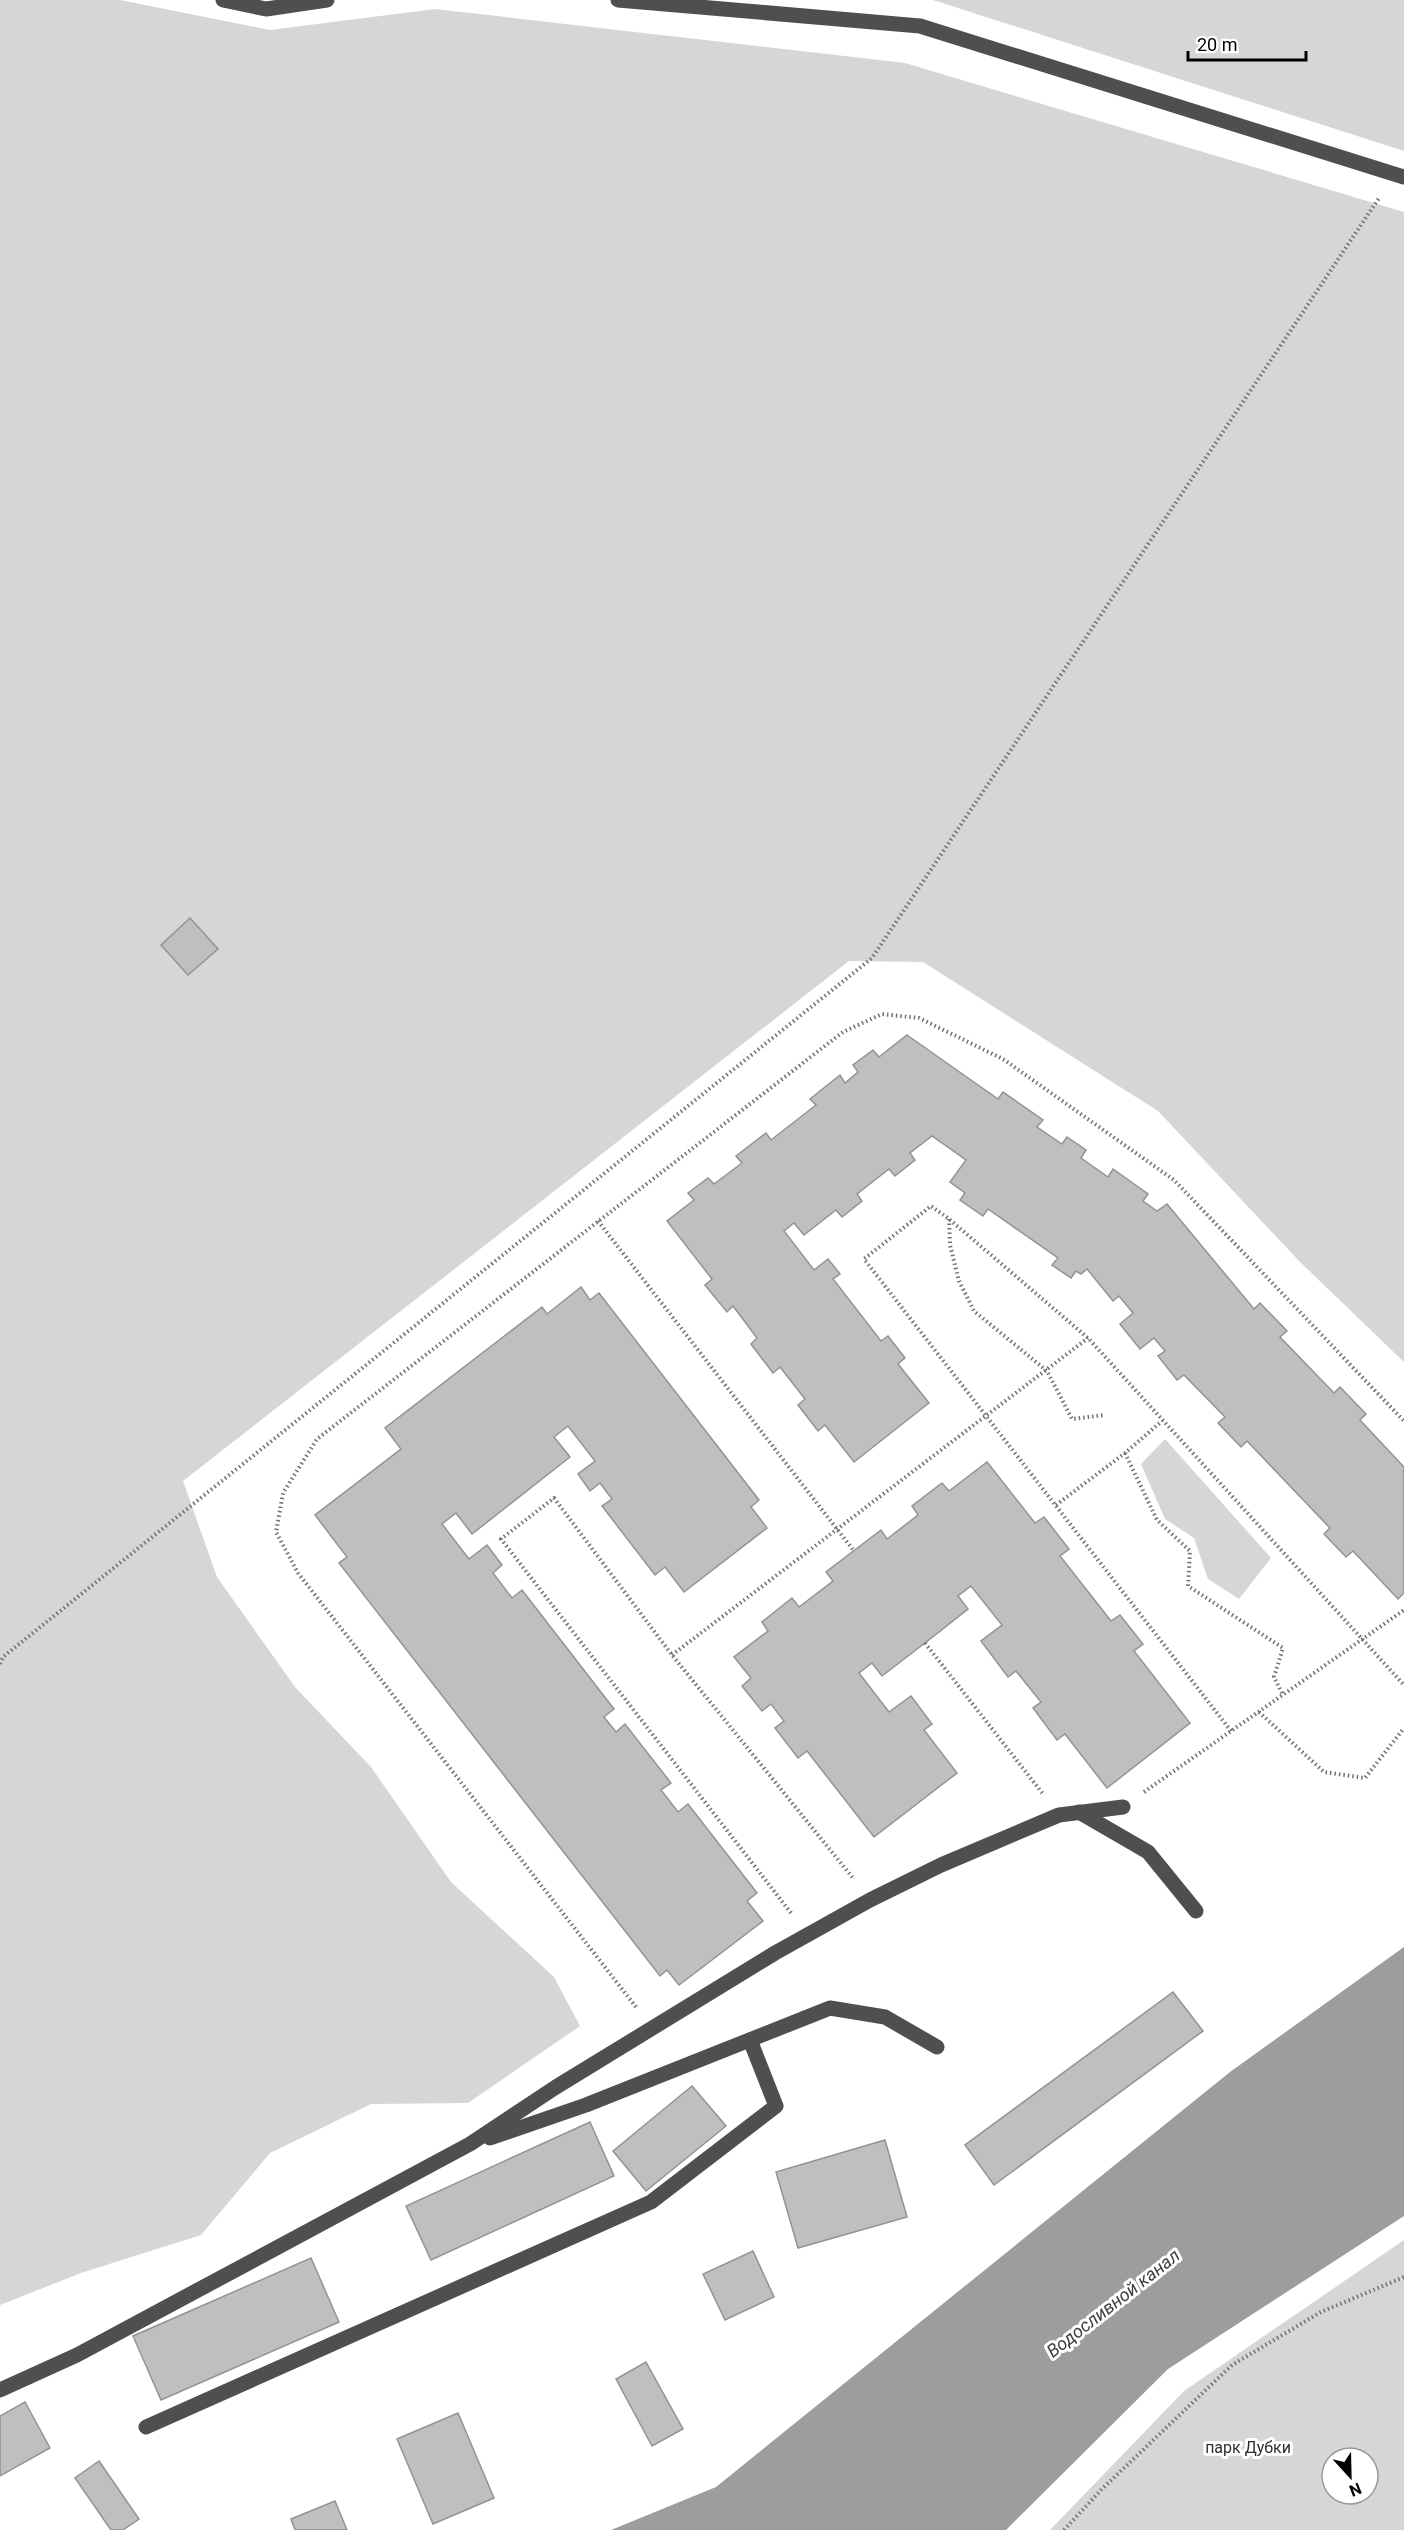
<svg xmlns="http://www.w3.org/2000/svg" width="1404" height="2530" viewBox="0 0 1404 2530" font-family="Roboto,sans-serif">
  <rect width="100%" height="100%" fill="#fff"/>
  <g fill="#d6d6d6" fill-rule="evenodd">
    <polygon points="0,0 120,0 270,30 435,9 905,63 1404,212 1404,1362 1300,1262 1158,1111 923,962 849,961 183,1481 217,1577 295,1687 371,1767 451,1882 554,1977 580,2026 468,2103 371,2104 270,2153 201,2235 81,2273 0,2305"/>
    <polygon points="933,0 1404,0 1404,151"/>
    <polygon points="1165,1439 1271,1558 1239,1599 1208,1579 1194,1538 1165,1519 1141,1464"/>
    <path d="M1404,2240V2530H1050L1184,2391ZM1332,2458H1368V2494H1332Z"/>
  </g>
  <polygon fill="#9d9d9d" points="1404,1947 1404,2216 1168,2369 1006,2530 611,2530 716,2487 1230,2072"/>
  <g fill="#bfbfbf" stroke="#939393" stroke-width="1.5">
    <polygon points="190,918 218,949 188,975 161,945"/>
    <polygon points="907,1035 998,1099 1003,1092 1043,1120 1037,1127 1062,1144 1067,1137 1086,1150 1081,1158 1108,1177 1113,1169 1148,1194 1143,1201 1157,1211 1167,1204 1254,1309 1260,1303 1287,1331 1280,1337 1334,1393 1340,1387 1366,1414 1360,1420 1404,1467 1404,1593 1398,1599 1353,1551 1346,1557 1324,1534 1330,1528 1247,1441 1241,1447 1218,1423 1225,1417 1184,1375 1177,1380 1158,1356 1165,1351 1154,1338 1140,1349 1120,1324 1133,1313 1119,1296 1113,1301 1087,1269 1081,1274 1076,1271 1071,1278 1052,1265 1058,1258 988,1209 983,1216 960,1200 965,1193 950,1182 966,1160 932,1136 910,1153 915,1160 895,1176 889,1169 857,1194 862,1201 842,1217 836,1210 804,1235 794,1223 784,1231 814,1270 828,1259 840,1274 833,1279 881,1341 888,1336 905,1358 898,1364 929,1403 854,1462 825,1425 818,1431 798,1405 805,1399 780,1367 773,1373 751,1344 757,1338 733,1306 727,1312 705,1285 712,1279 667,1221 694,1200 688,1193 708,1178 714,1184 742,1163 736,1156 766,1133 771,1140 816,1105 810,1099 840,1075 845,1083 858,1072 853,1065 873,1050 879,1057"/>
    <polygon points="581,1287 590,1300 599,1293 759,1500 751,1507 767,1528 684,1592 665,1567 655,1575 602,1506 612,1499 600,1483 590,1491 578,1474 595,1461 568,1426 554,1437 570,1457 472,1534 456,1513 442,1524 469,1559 487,1545 502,1565 493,1573 512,1598 522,1590 614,1709 604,1717 616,1732 625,1724 671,1783 661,1790 678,1812 688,1804 757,1893 747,1901 763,1921 679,1985 667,1970 660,1976 339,1563 347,1557 315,1515 401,1449 385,1428 542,1307 547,1314"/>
    <polygon points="987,1462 1035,1523 1044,1517 1069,1549 1060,1556 1111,1621 1120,1615 1143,1644 1134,1651 1190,1723 1107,1788 1065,1734 1057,1740 1033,1708 1041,1702 1016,1671 1008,1677 981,1641 1002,1625 971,1586 958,1596 968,1609 925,1643 882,1676 872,1663 859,1673 889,1712 911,1696 932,1724 924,1730 957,1773 874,1837 807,1751 798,1758 775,1728 784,1721 771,1704 762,1711 742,1686 751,1678 734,1657 768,1631 762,1622 792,1598 799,1607 833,1581 826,1572 881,1530 887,1539 918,1515 912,1506 942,1483 949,1491"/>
    <polygon points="1173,1992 1203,2031 994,2185 965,2145"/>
    <polygon points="692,2086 726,2126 646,2191 613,2151"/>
    <polygon points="590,2122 614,2176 431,2260 406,2206"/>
    <polygon points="885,2140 907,2217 798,2248 776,2172"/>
    <polygon points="753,2251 774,2297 725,2320 703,2274"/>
    <polygon points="311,2258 339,2322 161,2400 133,2336"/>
    <polygon points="646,2362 683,2429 652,2446 616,2379"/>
    <polygon points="25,2402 50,2448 0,2476 0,2416"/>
    <polygon points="458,2413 494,2498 433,2524 397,2439"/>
    <polygon points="99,2461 139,2519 123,2530 111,2530 75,2478"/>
    <polygon points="335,2501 347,2530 295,2530 291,2519"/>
  </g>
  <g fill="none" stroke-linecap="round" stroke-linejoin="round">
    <g stroke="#717171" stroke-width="4" stroke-dasharray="1.5 3" stroke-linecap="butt">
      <polyline points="949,1219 950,1245 959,1281 974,1311 1047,1371 1072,1419 1105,1415"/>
      <polyline points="598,1221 854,1551"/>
      <polyline points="1125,1453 1157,1520 1190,1551 1188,1586 1283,1648 1274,1677 1283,1695"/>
      <polyline points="1056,1505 1125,1453 1162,1421"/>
      <polyline points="925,1643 1043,1794"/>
      <polyline points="672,1655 1088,1338"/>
      <polyline points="0,1664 3,1657 872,958 1379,198"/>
      <polyline points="1259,1712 1324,1772 1365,1778 1404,1728"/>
      <polyline points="1231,1731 864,1259 931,1206 949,1219 1088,1338 1404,1685"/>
      <polyline points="1144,1792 1404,1610"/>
      <polyline points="791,1913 501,1539 554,1498 672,1655 853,1878"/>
      <polyline points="636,2007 298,1573 276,1532 283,1493 317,1439 843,1032 882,1014 919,1018 1003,1059 1174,1180 1404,1421"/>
      <polyline points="1064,2530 1102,2489 1232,2365 1321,2312 1404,2277"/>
    </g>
    <g stroke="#4f4f4f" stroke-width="15">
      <polyline points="223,0 266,9 327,0"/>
      <polyline points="618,0 920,26 1404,177"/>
      <polyline points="1079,1812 1148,1852 1196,1911"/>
      <polyline points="490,2138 586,2105 830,2008 885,2017 937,2047"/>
      <polyline points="0,2390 77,2355 470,2144 556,2087 775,1953 870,1900 941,1865 1059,1815 1123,1807"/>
      <polyline points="146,2427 651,2202 776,2106 750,2040"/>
    </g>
  </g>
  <g text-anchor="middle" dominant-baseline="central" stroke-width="6" stroke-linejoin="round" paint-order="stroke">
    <g font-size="16" fill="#2d2d2d" stroke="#fff">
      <text x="1248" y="2447">парк Дубки</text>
    </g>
    <g font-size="18" font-style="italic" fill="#3e3e3e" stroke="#fff">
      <text transform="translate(1113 2303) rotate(-38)">Водосливной канал</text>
    </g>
  </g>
  <g transform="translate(1350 2476) rotate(158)"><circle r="28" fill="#ffffff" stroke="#999999" stroke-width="1.5"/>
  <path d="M0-4.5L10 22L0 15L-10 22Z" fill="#000000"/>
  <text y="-9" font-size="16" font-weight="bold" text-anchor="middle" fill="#000000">N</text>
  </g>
  <path d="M1188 51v9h118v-9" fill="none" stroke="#000000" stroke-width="3"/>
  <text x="1197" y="51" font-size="18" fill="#000000" stroke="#ffffff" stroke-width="4.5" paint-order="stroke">20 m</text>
</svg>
